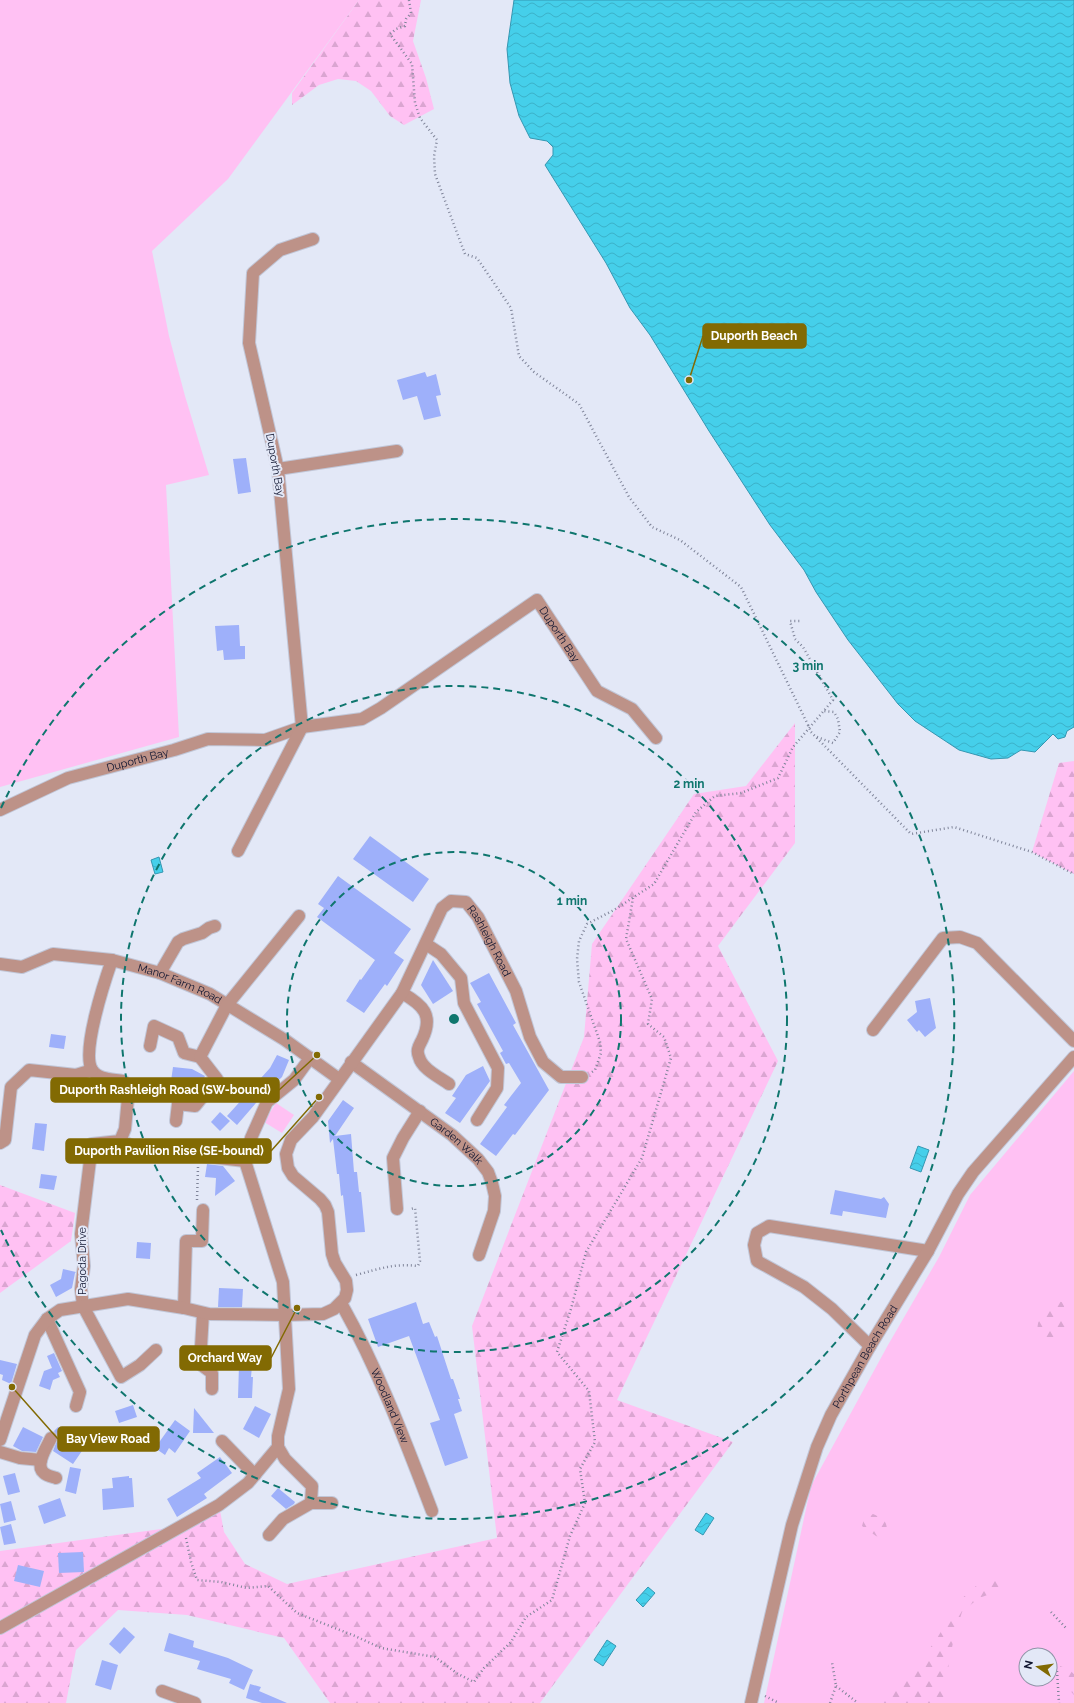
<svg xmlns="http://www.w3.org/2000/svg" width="1074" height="1703" viewBox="0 0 1074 1703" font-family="Raleway,sans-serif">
  <defs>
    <pattern id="forest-firs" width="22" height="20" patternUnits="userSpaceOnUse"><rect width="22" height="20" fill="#ffc1f3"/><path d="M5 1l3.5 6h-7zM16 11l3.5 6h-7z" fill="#daa5d1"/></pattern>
    <pattern id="water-waves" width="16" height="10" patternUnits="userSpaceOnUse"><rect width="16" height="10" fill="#45cfea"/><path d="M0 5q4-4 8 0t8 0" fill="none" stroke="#3bb1c9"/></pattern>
  </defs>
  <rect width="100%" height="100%" fill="#e3e8f7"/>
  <g fill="#ffc1f3" fill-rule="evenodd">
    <polygon points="0,0 359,0 228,179 152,251 169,336 185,396 209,475 166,485 179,737 0,787"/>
    <path d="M1074,1071V1703H764L811,1486L888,1345L939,1257L970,1195ZM1026,1655H1050V1679H1026Z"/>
    <polygon points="276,1103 294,1115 282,1133 264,1122"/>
  </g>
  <g fill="url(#forest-firs)">
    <polygon points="359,0 421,0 413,41 426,78 434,109 404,125 390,116 371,91 356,81 338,79 319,85 292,105 292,93"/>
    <polygon points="795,723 795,843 718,946 778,1061 617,1400 733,1442 540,1703 330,1703 284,1638 187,1615 118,1610 76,1650 66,1703 0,1703 0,1551 183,1526 219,1505 224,1532 245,1564 287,1584 497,1538 472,1326 584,1037 592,944 694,794 746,786"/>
    <polygon points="1074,761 1074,874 1032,852 1059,763"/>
    <polygon points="0,1185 75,1213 71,1241 0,1293"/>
    <path d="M1052,1301L1063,1302C1068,1319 1068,1334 1052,1345C1029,1339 1039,1320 1044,1304Z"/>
    <path d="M873,1514C886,1519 890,1525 884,1539L876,1536L862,1526L864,1519Z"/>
    <polygon points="985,1578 991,1578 998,1581 999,1587 996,1592 979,1598 962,1612 954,1637 945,1685 945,1703 883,1703 878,1698 883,1691 896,1686 911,1673 936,1640 959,1601"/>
    <path d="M1060,1666L1068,1669L1074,1674V1695C1067,1687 1060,1678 1060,1666Z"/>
  </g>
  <g fill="url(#water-waves)" stroke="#3597b2">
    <polygon points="514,0 1074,0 1074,727 1067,731 1065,737 1058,739 1053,734 1035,752 1021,750 1008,758 991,759 959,750 915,721 898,704 848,640 816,592 804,570 770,525 709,431 650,335 630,308 606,263 545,165 553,155 553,147 547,141 530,138 519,116 510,83 507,49"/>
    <polygon points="159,857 163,872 155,874 151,860"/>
    <polygon points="918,1146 929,1150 921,1172 910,1168"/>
    <polygon points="706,1513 714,1518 703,1535 695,1530"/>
    <polygon points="648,1587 655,1593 643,1607 636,1600"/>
    <polygon points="607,1640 616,1646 603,1666 594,1660"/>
  </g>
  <g fill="#9eb0fa">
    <polygon points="425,372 427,377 436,374 441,395 436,396 441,416 424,420 417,396 403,400 397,380"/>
    <polygon points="246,458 251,492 238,494 233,459"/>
    <polygon points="239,625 240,646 245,646 245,659 224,660 223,650 217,651 215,626"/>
    <polygon points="370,836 429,879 413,902 353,859"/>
    <polygon points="338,876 411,929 394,953 404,960 387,986 385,984 364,1013 346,1001 360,979 361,980 375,960 317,917 324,908 318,904"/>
    <polygon points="433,960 453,991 433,1004 421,985"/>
    <polygon points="489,973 516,1023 513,1025 549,1090 515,1135 513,1134 496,1156 480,1144 507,1107 504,1105 521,1083 509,1063 506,1064 500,1053 503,1051 477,1004 481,1002 470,983"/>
    <polygon points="930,998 936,1028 925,1037 919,1030 917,1032 907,1020 917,1012 915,1001"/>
    <polygon points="51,1034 66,1036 64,1049 49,1047"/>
    <polygon points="277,1055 289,1060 282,1077 262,1096 237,1125 227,1116 270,1068"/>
    <polygon points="483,1066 490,1081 460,1123 445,1113 456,1098 452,1096 466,1075"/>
    <polygon points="173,1067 192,1069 205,1076 198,1089 186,1083 171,1081"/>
    <polygon points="343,1100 354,1108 335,1136 351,1134 354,1172 357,1172 359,1192 361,1192 365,1232 347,1233 343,1195 341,1196 339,1174 337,1174 333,1139 330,1143 328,1121"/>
    <polygon points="220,1112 230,1121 220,1131 211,1122"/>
    <polygon points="35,1123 47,1124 44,1151 32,1149"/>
    <polygon points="207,1164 223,1166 235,1181 215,1196 216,1178 205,1177"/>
    <polygon points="41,1174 57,1176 54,1190 39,1188"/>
    <polygon points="835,1190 881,1199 884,1197 889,1204 886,1218 843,1211 842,1216 830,1214"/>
    <polygon points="137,1242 151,1243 150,1259 136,1258"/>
    <polygon points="63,1269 76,1272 75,1273 72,1288 56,1297 50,1285 61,1279"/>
    <polygon points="219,1288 243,1289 242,1307 218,1307"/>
    <polygon points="416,1302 423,1324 429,1322 435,1337 437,1336 451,1379 453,1379 460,1399 458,1399 462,1411 454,1414 468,1458 445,1466 430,1423 440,1420 409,1336 378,1347 368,1319"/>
    <polygon points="54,1353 62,1371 58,1373 60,1377 53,1380 50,1390 39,1386 44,1371 52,1368 47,1356"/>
    <polygon points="0,1360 17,1364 11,1384 2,1380 3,1375 0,1374"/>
    <polygon points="239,1365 252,1366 251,1377 253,1377 252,1398 238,1398"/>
    <polygon points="133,1405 137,1417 119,1423 115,1411"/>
    <polygon points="255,1406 271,1414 259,1438 243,1429"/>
    <polygon points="194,1408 214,1433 193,1433"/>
    <polygon points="175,1420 190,1431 175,1453 169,1448 165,1455 155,1448"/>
    <polygon points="23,1427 43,1437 36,1452 22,1451 13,1446"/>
    <polygon points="58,1427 86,1445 73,1464 53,1451 58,1438 54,1431"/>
    <polygon points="220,1457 232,1473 204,1494 207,1498 177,1517 167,1499 201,1478 197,1473"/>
    <polygon points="70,1467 81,1469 76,1494 65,1491"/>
    <polygon points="15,1473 20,1492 8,1495 3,1476"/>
    <polygon points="129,1476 129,1478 132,1478 134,1507 103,1510 102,1489 113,1488 112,1478"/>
    <polygon points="278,1488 295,1502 294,1504 286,1509 271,1496"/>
    <polygon points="60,1498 66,1516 44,1524 38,1506"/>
    <polygon points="11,1501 16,1520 4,1523 0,1504"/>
    <polygon points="11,1524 16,1543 4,1545 0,1527"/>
    <polygon points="83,1552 84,1572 59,1573 58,1553"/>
    <polygon points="18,1565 44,1571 40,1587 14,1581"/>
    <polygon points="124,1627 135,1637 120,1654 109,1644"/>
    <polygon points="169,1633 194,1641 193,1647 228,1658 253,1670 244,1690 229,1683 231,1679 197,1669 200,1661 164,1651"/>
    <polygon points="102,1660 118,1665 111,1690 95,1685"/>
    <polygon points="250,1684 261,1687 259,1691 287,1703 262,1703 246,1698"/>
  </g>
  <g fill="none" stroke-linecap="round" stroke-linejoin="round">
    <g stroke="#c1c6d7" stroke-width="14">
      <g id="minor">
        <polyline points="278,469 397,451"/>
        <path id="s1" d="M0,810L68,778L174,750L208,739L265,740L302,727L362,719L381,708L537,600L597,691L632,709L656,738"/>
        <polyline points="238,851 302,727 278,469 249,343 253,273 280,250 313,239"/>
        <polyline points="426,944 441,954 461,978 464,1003 498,1068 497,1088 477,1120"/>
        <path d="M112,960C105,980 81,1052 92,1070C98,1080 113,1079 123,1081L129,1087L125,1129L120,1141L92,1144L81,1234L84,1266L81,1289L83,1306L121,1377L140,1365L156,1350"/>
        <path id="s2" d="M0,964L22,967L53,954L112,960L160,973L210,994L285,1040L339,1079"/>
        <polyline points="160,973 178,942 183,939 202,933 209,928 215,926"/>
        <path d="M402,993C423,1005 434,1015 422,1040C419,1046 416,1050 419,1057C422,1069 439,1077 449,1084"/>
        <polyline points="873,1030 943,938 960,937 977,943 1074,1041"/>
        <polyline points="150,1046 154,1026 178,1037 184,1053 200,1057 227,1005 299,916"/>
        <polyline points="310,1058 294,1080 267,1102 251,1138 245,1161 283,1282 289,1389 278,1436 278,1447 285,1459 312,1486 311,1503"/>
        <path id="s3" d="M351,1062L452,1135L478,1159L488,1172L492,1183L495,1196L494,1211L479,1255"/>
        <polyline points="176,1121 178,1104 195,1106 217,1079 200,1057"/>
        <polyline points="120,1141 133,1146 170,1150"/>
        <polyline points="0,1143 5,1140 11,1087 29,1070 76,1075 92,1070"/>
        <polyline points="202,1156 245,1161"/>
        <polyline points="397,1209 393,1158 403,1138 420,1111"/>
        <path id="s4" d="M341,1303C378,1369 405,1440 432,1511"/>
        <polyline points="184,1308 186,1241 202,1241 203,1210"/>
        <polyline points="203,1313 200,1364 212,1373 212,1389"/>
        <polyline points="47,1319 80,1392 76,1406"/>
        <polyline points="870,1346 832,1309 804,1287 757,1261 754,1245 757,1233 769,1226 928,1251"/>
        <path d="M51,1438C47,1447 34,1465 44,1473C47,1476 53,1477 56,1478"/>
        <path id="s5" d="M0,1440L35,1335L47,1319L60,1310L128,1299L184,1308L209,1314L285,1315L323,1314L334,1309L345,1298L347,1290L346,1281L335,1263L332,1254L328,1212L325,1205L320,1199L293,1176L288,1168L286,1154L291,1140L313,1117L402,993L442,908L451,901L466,902L478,917L516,991L530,1037L543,1062L561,1077H582"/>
        <polyline points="222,1441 255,1475"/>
        <polyline points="0,1452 20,1458 41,1460"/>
        <polyline points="269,1535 283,1519 311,1503 332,1503"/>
        <polyline points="0,1628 219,1505 248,1483 278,1447"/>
        <polyline points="162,1691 195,1703"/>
        <path id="s6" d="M751,1703L792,1525L817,1447L831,1415L870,1346L928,1251L958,1194L973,1172L1074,1057"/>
      </g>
    </g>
    <g stroke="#7f8499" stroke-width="2.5" stroke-dasharray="1 3" stroke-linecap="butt">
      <polyline points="409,0 411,13 406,19 405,26 396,29 390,34 412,64 415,103 420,118 437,140 434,156 435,174 465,254 477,258 511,308 519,356 534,372 579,404 629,497 652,527 680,540 741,587 808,725"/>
      <polyline points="811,732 911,834 954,827 1032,852 1074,874"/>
      <polyline points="817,737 833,743 840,732 838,719 834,712 824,711"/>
      <polyline points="592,1072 595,1070 601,1053 600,1042 579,982 577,959 579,941 587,924 614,910 654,884 696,812 715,796 741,793 778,778 793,747 833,700 803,647 795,639 790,621 802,621"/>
      <polyline points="197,1200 198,1167"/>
      <path d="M356,1275C379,1269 394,1263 418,1266L420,1261L415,1208L410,1209"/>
      <polyline points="186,1538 191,1562 197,1580 221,1582 247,1588 268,1586 297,1613 355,1636 381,1648 435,1657 458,1674 474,1682 484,1668 511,1642 526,1617 552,1600 570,1536 585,1503 580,1469 595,1442 589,1391 557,1352 571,1309 586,1252 642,1158 671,1058 664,1037 648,1024 652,999 626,939 633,898"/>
      <polyline points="1051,1612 1066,1628"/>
      <polyline points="1057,1671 1059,1703"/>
      <polyline points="836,1686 858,1703"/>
      <polyline points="765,1696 779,1703"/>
      <polyline points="830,1703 836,1686 832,1662"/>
    </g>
    <use href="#minor" stroke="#bd9288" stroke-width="12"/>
    <polyline stroke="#7f8499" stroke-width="2.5" stroke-dasharray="1 3" stroke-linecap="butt" points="808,725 811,732"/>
  </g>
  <g fill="none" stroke="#0f766e" stroke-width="2" stroke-dasharray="7 5">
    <circle cx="454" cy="1019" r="167"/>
    <circle cx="454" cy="1019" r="333"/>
    <path d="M1 808A500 500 0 1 1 1 1230"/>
  </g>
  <g text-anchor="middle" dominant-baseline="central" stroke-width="4" stroke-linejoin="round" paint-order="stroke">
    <g font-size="11" fill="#101530" stroke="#e3e8f7">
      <text transform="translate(275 465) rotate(80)">Duporth Bay</text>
      <text stroke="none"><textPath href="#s1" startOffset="630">Duporth Bay</textPath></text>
      <text stroke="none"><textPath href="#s1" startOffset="147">Duporth Bay</textPath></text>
      <text stroke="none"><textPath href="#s5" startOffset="969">Rashleigh Road</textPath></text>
      <text stroke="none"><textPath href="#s2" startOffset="187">Manor Farm Road</textPath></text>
      <text stroke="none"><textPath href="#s3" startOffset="132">Garden Walk</textPath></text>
      <text transform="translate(82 1261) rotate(-90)">Pagoda Drive</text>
      <text stroke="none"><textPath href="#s6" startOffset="367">Porthpean Beach Road</textPath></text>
      <text stroke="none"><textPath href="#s4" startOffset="114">Woodland View</textPath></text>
    </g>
  </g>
  <circle cx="454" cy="1019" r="6" fill="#0f766e" stroke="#e3e8f7" stroke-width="2"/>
  <g font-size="12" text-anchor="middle" font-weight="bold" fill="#0f766e" stroke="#e3e8f7" stroke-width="4" stroke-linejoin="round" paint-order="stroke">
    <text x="808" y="670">3 min</text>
    <text x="689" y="788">2 min</text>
    <text x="572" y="905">1 min</text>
  </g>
  <path fill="none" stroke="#826a03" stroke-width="1.5" d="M689 380L703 336M317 1055L279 1090M319 1097L271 1151M297 1308L271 1358M12 1387L58 1439"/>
  <g fill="#826a03" stroke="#e3e8f7" stroke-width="1.5">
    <circle cx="689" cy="380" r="4"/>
    <circle cx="317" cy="1055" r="4"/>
    <circle cx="319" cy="1097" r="4"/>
    <circle cx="297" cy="1308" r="4"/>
    <circle cx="12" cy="1387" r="4"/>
  </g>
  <g fill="#826a03" stroke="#826a03" stroke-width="1.5">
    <rect x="703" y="324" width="103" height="24" rx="4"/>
    <rect x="51" y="1078" width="228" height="24" rx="4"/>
    <rect x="66" y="1139" width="205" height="24" rx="4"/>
    <rect x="180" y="1346" width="91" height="24" rx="4"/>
    <rect x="58" y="1427" width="101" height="24" rx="4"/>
  </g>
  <g font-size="12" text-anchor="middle" font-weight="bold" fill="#fff">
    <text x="754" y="340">Duporth Beach</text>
    <text x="165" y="1094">Duporth Rashleigh Road (SW-bound)</text>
    <text x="169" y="1155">Duporth Pavilion Rise (SE-bound)</text>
    <text x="225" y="1362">Orchard Way</text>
    <text x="108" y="1443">Bay View Road</text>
  </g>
  <g transform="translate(1038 1667) rotate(283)"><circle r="19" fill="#e3e8f7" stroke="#8f94a7"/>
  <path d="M0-3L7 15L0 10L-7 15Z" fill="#826a03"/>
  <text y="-6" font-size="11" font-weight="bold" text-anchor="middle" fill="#101530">N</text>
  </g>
</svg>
